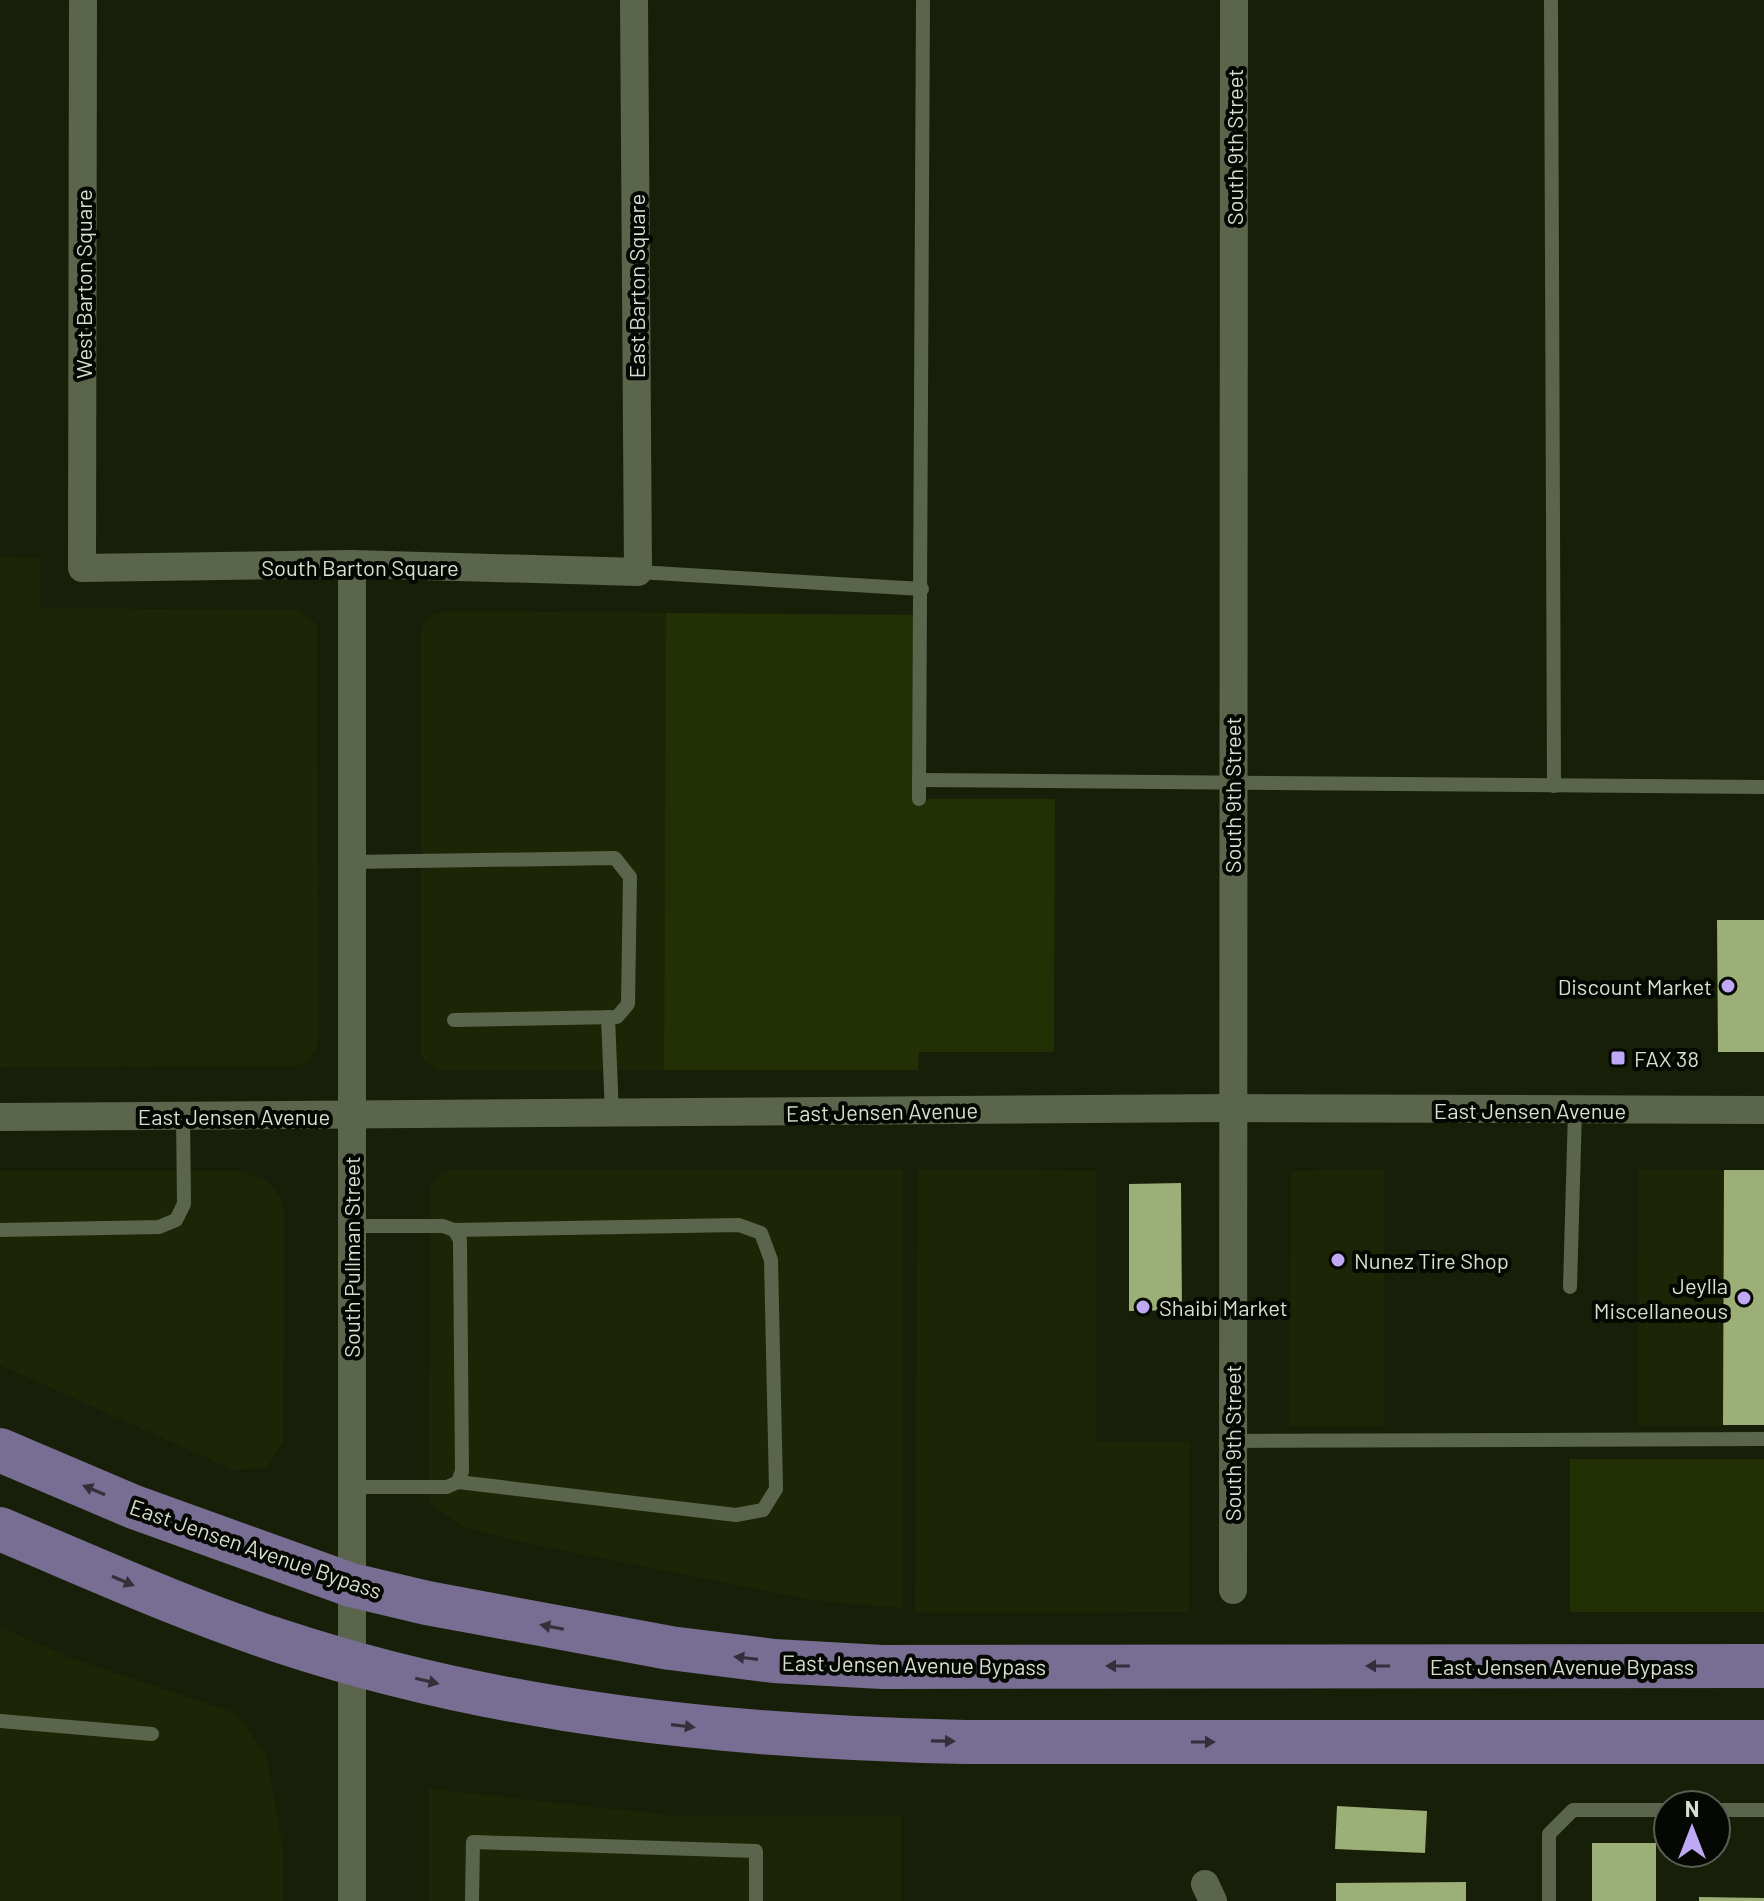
<svg xmlns="http://www.w3.org/2000/svg" width="1764" height="1901" viewBox="0 0 1764 1901" font-family="Barlow,sans-serif">
  <rect width="100%" height="100%" fill="#181f08"/>
  <g fill="#1d2507">
    <polygon points="0,557 40,558 40,608 295,610 317,624 318,1041 316,1050 305,1063 297,1066 0,1067"/>
    <polygon points="445,611 666,613 664,1070 442,1070 425,1062 421,1054 421,637 424,624 433,615"/>
    <polygon points="451,1170 903,1170 902,1608 813,1600 517,1541 463,1527 429,1502 430,1189 437,1176"/>
    <polygon points="918,1170 1096,1171 1096,1442 1189,1442 1189,1612 915,1613"/>
    <polygon points="1384,1170 1384,1426 1290,1426 1291,1171"/>
    <polygon points="1639,1170 1724,1170 1723,1425 1638,1425"/>
    <polygon points="0,1171 240,1171 267,1181 279,1196 284,1214 283,1442 267,1467 234,1470 0,1365"/>
    <polygon points="0,1627 71,1658 235,1713 266,1754 283,1848 283,1901 0,1901"/>
    <polygon points="429,1789 676,1816 901,1816 901,1901 429,1901"/>
  </g>
  <g fill="#232f05">
    <polygon points="666,613 920,615 919,799 1055,799 1054,1052 919,1052 918,1070 664,1070"/>
    <rect x="1570" y="1459" width="194" height="153"/>
  </g>
  <g fill="#9baf76">
    <polygon points="1717,920 1764,920 1764,1052 1718,1052"/>
    <polygon points="1724,1170 1764,1170 1764,1425 1723,1425"/>
    <polygon points="1181,1183 1182,1310 1129,1311 1129,1184"/>
    <polygon points="1337,1806 1427,1811 1425,1853 1335,1849"/>
    <rect x="1592" y="1843" width="64" height="58"/>
    <polygon points="1466,1882 1466,1901 1336,1901 1336,1883"/>
    <polygon points="1699,1897 1764,1898 1764,1901 1699,1901"/>
  </g>
  <g fill="none" stroke-linecap="round" stroke-linejoin="round">
    <g stroke="#5b654b" stroke-width="14">
      <polyline points="1551,0 1554,786"/>
      <polyline points="638,572 922,589"/>
      <polyline points="919,780 1764,787"/>
      <polyline points="919,799 923,0"/>
      <polyline points="352,862 615,858 630,877 628,1004 617,1017 454,1020"/>
      <polyline points="608,1017 612,1114"/>
      <polyline points="0,1230 159,1227 176,1220 184,1204 183,1116"/>
      <polyline points="454,1230 739,1225 761,1233 771,1260 776,1489 763,1510 736,1515 458,1482"/>
      <polyline points="1570,1287 1575,1111"/>
      <polyline points="1232,1441 1764,1439"/>
      <polyline points="351,1487 447,1487 458,1482 462,1471 460,1240 454,1230 443,1226 352,1226"/>
      <polyline points="0,1721 152,1734"/>
      <polyline points="1716,1810 1764,1810"/>
      <polyline points="472,1901 473,1842 756,1851 756,1901"/>
      <polyline points="1549,1901 1549,1834 1573,1810 1668,1810"/>
    </g>
    <g stroke="#5b654b" stroke-width="28">
      <polyline points="83,0 82,568 352,564 638,572 634,0"/>
      <polyline points="352,564 352,1901"/>
      <polyline points="0,1117 1232,1108 1764,1110"/>
      <polyline points="1233,1590 1234,0"/>
      <polyline points="1205,1884 1213,1901"/>
    </g>
    <g stroke="#786d92" stroke-width="44">
      <polyline points="0,1450 134,1507 351,1585 427,1603 670,1648 774,1661 882,1667 1764,1666"/>
      <path d="M0,1529C93,1568 185,1610 280,1641C501,1714 733,1737 965,1742H1764"/>
    </g>
  </g>
  <defs><path id="oneway-solid" d="M-6-.8H1V-3.2L6.5 0L1 3.2V.8H-6Z" transform="scale(2)"/></defs>
  <g fill="#33303c">
    <use href="#oneway-solid" transform="translate(94 1490) rotate(-157)"/>
    <use href="#oneway-solid" transform="translate(123 1581) rotate(23)"/>
    <use href="#oneway-solid" transform="translate(552 1627) rotate(-169)"/>
    <use href="#oneway-solid" transform="translate(746 1658) rotate(-173)"/>
    <use href="#oneway-solid" transform="translate(1118 1666) rotate(180)"/>
    <use href="#oneway-solid" transform="translate(1378 1666) rotate(180)"/>
    <use href="#oneway-solid" transform="translate(427 1681) rotate(13)"/>
    <use href="#oneway-solid" transform="translate(683 1726) rotate(7)"/>
    <use href="#oneway-solid" transform="translate(943 1741) rotate(1)"/>
    <use href="#oneway-solid" transform="translate(1203 1742)"/>
  </g>
  <g fill="#bfa9f4" stroke="#050702" stroke-width="3">
    <circle cx="1728" cy="986" r="8"/>
    <rect x="1610" y="1050" width="16" height="16" rx="4"/>
    <circle cx="1338" cy="1260" r="8"/>
    <circle cx="1744" cy="1298" r="8"/>
    <circle cx="1143" cy="1307" r="8"/>
  </g>
  <g text-anchor="middle" dominant-baseline="central" stroke-width="8" stroke-linejoin="round" paint-order="stroke">
    <g font-size="22" fill="#d9dfd0" stroke="#050702">
      <text transform="translate(1234 147) rotate(-90)">South 9th Street</text>
      <text transform="translate(83 284) rotate(-90)">West Barton Square</text>
      <text transform="translate(636 286) rotate(-90)">East Barton Square</text>
      <text x="360" y="567">South Barton Square</text>
      <text transform="translate(1232 795) rotate(-90)">South 9th Street</text>
      <text x="1530" y="1110">East Jensen Avenue</text>
      <text transform="translate(882 1111) rotate(-1)">East Jensen Avenue</text>
      <text x="234" y="1116">East Jensen Avenue</text>
      <text transform="translate(351 1257) rotate(-90)">South Pullman Street</text>
      <text transform="translate(1232 1443) rotate(-90)">South 9th Street</text>
      <text transform="translate(256 1548) rotate(19)">East Jensen Avenue Bypass</text>
      <text transform="translate(914 1664) rotate(1)">East Jensen Avenue Bypass</text>
      <text x="1562" y="1666">East Jensen Avenue Bypass</text>
    </g>
    <g font-size="22" fill="#d9dfd0" stroke="#050702" text-anchor="start">
      <text x="1712" y="986" text-anchor="end">Discount Market</text>
      <text x="1634" y="1058">FAX 38</text>
      <text x="1354" y="1260">Nunez Tire Shop</text>
      <text x="1728" y="1285" text-anchor="end">Jeylla<tspan x="1728" dy="25">Miscellaneous</tspan></text>
      <text x="1159" y="1307">Shaibi Market</text>
    </g>
  </g>
  <g transform="translate(1692 1829)"><circle r="38" fill="#050702" stroke="#5a5d54" stroke-width="2"/>
  <path d="M0-6L14 30L0 20L-14 30Z" fill="#bfa9f4"/>
  <text y="-12" font-size="22" font-weight="bold" text-anchor="middle" fill="#d9dfd0">N</text>
  </g>
</svg>
